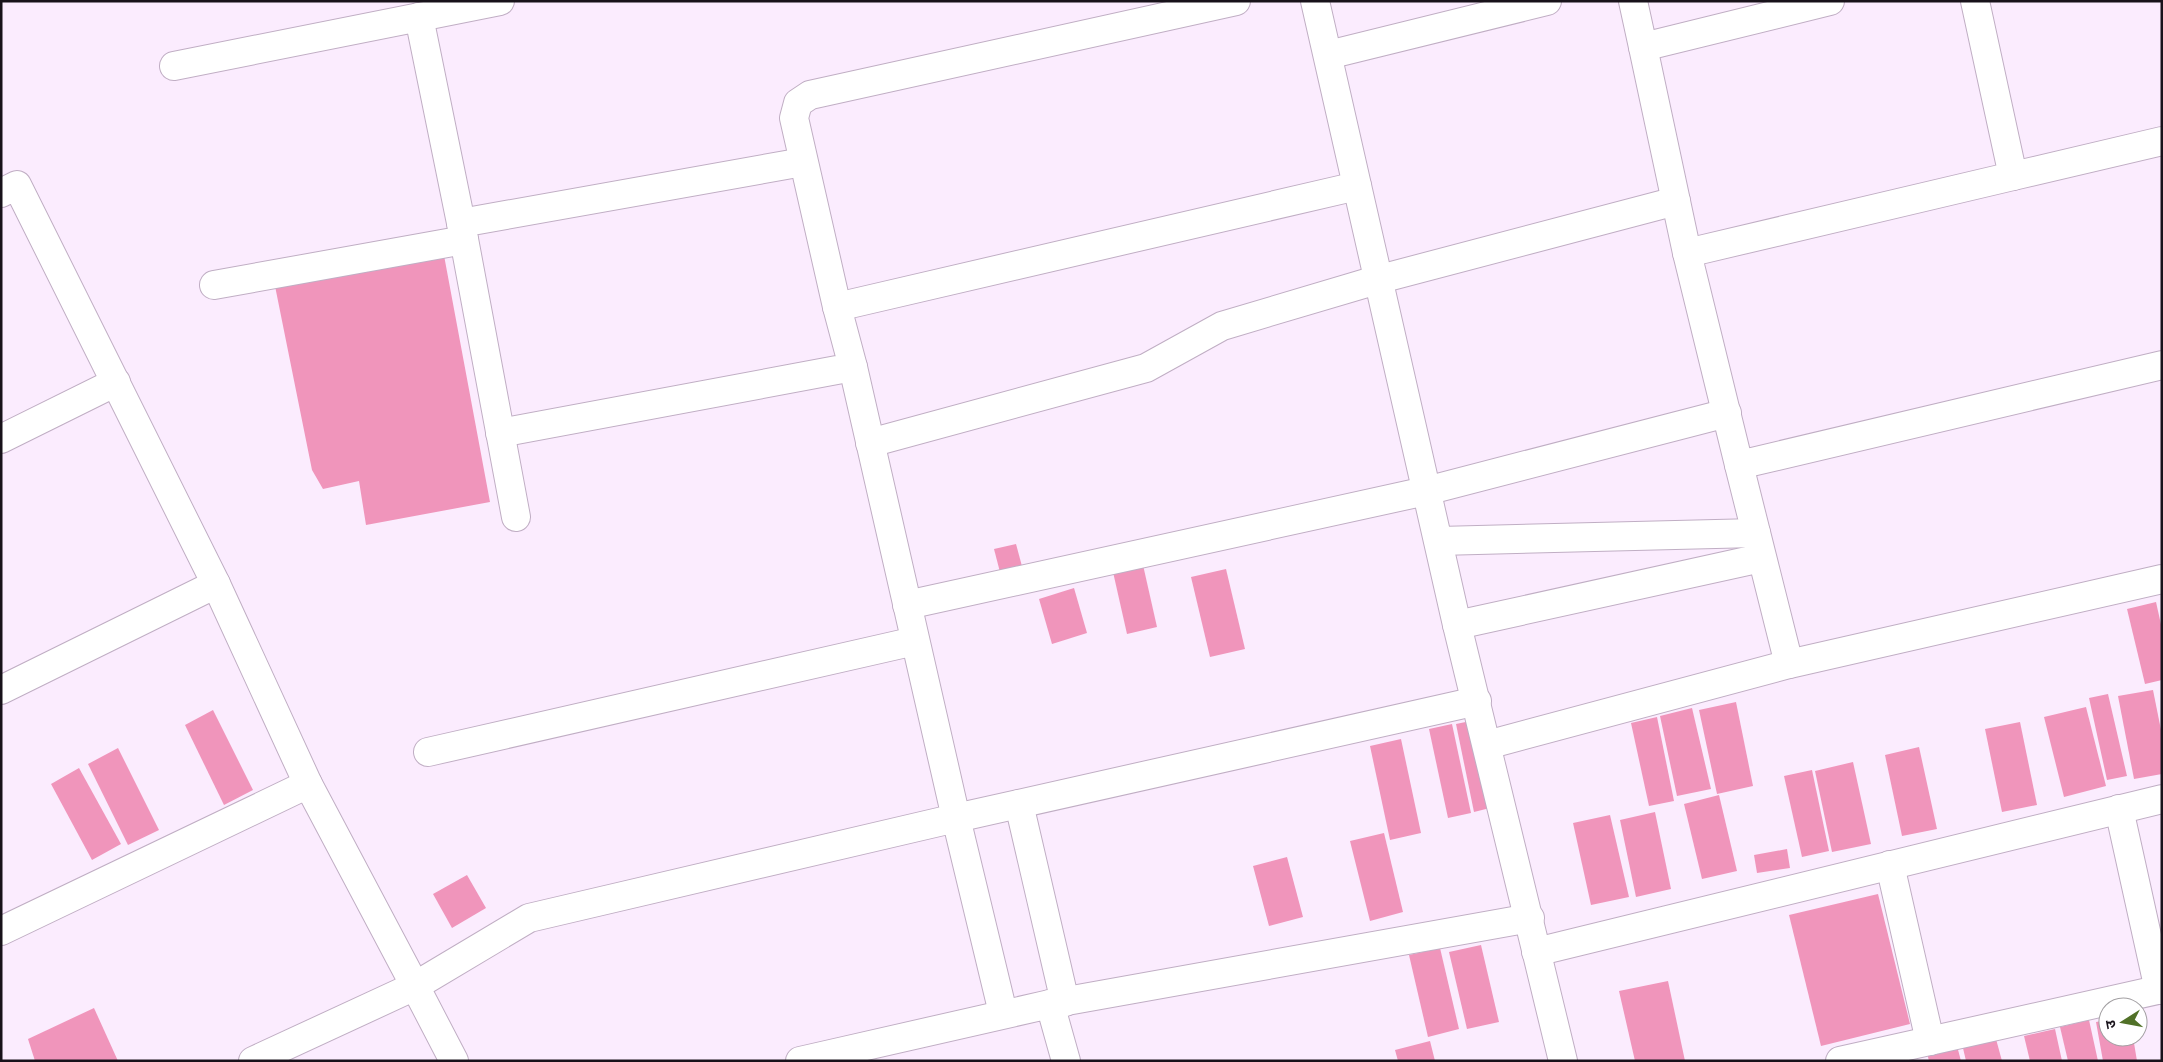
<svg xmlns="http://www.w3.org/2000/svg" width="2163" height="1062" viewBox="0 0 2163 1062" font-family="Karla,'Noto Sans Devanagari',sans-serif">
  <rect width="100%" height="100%" fill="#fbecfe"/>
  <g fill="#f095bb">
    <polygon points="443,250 490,502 366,525 359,481 323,489 312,470 274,281"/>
    <polygon points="1016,544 1023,570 1001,576 994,549"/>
    <polygon points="1143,565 1157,627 1127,634 1113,572"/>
    <polygon points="1226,569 1245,649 1210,657 1191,577"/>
    <polygon points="1074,588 1087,633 1052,644 1039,599"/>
    <polygon points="2156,602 2162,629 2162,680 2145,684 2127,609"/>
    <polygon points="2153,690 2162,735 2162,774 2134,779 2118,696"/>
    <polygon points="2108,694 2127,776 2107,780 2089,698"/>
    <polygon points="1736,702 1753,786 1717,794 1699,710"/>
    <polygon points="2086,707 2106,786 2064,797 2044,717"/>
    <polygon points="1692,708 1711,789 1677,796 1660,716"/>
    <polygon points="213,710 253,790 224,805 185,725"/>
    <polygon points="1657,717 1674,801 1649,806 1631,723"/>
    <polygon points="1480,719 1498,806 1474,812 1456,724"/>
    <polygon points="2020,722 2037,805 2002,812 1985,729"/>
    <polygon points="1452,724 1471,813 1448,818 1429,729"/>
    <polygon points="1401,739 1421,833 1390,840 1370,746"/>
    <polygon points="1919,747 1937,829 1902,836 1885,755"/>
    <polygon points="118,748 159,830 128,845 88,764"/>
    <polygon points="1853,762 1871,844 1832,852 1815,771"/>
    <polygon points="79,768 121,844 92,860 51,784"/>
    <polygon points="1812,770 1829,851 1802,857 1784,776"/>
    <polygon points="1719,795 1737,871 1702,879 1684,804"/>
    <polygon points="1655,812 1671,889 1636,897 1620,820"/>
    <polygon points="1610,815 1629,897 1591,905 1573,823"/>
    <polygon points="1384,833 1403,912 1370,921 1350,841"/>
    <polygon points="1787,849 1790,868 1757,873 1754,855"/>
    <polygon points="1287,857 1303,917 1269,926 1253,866"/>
    <polygon points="467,875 486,908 452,928 433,894"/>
    <polygon points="1878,894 1910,1024 1821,1046 1789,915"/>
    <polygon points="1481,945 1499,1022 1467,1029 1449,952"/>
    <polygon points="1440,948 1459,1029 1428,1037 1409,955"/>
    <polygon points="1668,981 1685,1061 1635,1061 1619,991"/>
    <polygon points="94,1008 118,1061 35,1061 28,1039"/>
    <polygon points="2089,1020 2098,1061 2068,1061 2060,1027"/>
    <polygon points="2108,1020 2108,1037 2133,1037 2137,1061 2103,1061 2096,1022"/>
    <polygon points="2055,1029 2062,1061 2030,1061 2024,1036"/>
    <polygon points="1996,1039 2002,1061 1966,1061 1963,1048"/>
    <polygon points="1430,1041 1435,1061 1398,1061 1395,1050"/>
    <polygon points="1957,1046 1961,1061 1929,1061 1927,1053"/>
  </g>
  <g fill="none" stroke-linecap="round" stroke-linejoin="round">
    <g stroke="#c0aec4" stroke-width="30">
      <g id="minor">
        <polyline points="1633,1 1643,47 1830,1"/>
        <polyline points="1975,1 2013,176 2162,141"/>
        <polyline points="419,17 461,223"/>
        <polyline points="1643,47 1687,253"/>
        <polyline points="1328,55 1547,1"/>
        <polyline points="174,66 500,1"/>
        <polyline points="2013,176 1687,253 1739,465 2162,365"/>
        <polyline points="1,193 17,185 216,584 1,690"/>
        <polyline points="214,285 464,240"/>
        <polyline points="837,307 1357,186"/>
        <polyline points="853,367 956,818 1477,701"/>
        <polyline points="500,433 853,367 837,307 794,118 798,103 810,95 1236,1"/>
        <polyline points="1,439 116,382"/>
        <polyline points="870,443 1146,368 1222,326 1380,279 1676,201"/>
        <polyline points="516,517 461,223 803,162"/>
        <polyline points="1439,541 1756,533"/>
        <polyline points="216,584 308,784"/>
        <polyline points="907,605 1426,491 1727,413"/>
        <polyline points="1457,625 1761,558"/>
        <polyline points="1789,664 2162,579"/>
        <polyline points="1487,745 1789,664 1739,465"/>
        <polyline points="428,752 915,641"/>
        <polyline points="1019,804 1065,1002"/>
        <polyline points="2119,809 2159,990"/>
        <polyline points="1890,865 1930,1041"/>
        <polyline points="1,931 308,784 415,986 253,1061"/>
        <polyline points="1536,952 2162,799"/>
        <polyline points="1050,1004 1530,918"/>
        <polyline points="454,1061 415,986 529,918 956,818 1003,1013"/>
        <polyline points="800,1061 1050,1004 1066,1061"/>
        <polyline points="1840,1061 2162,989"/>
      </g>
    </g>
    <g stroke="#c0aec4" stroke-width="30">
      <polyline id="tertiary" points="1315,1 1457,625 1563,1061"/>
    </g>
    <use href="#minor" stroke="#fff" stroke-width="28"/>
    <use href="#tertiary" stroke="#fff" stroke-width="28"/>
  </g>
  <rect width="2163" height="1062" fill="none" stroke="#18121a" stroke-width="5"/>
  <g transform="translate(2123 1022) rotate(259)"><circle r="24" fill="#ffffff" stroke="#a3a0a3"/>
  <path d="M0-4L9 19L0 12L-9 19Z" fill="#517128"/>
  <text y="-8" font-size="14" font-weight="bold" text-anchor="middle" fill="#18121a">उ</text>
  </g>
</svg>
